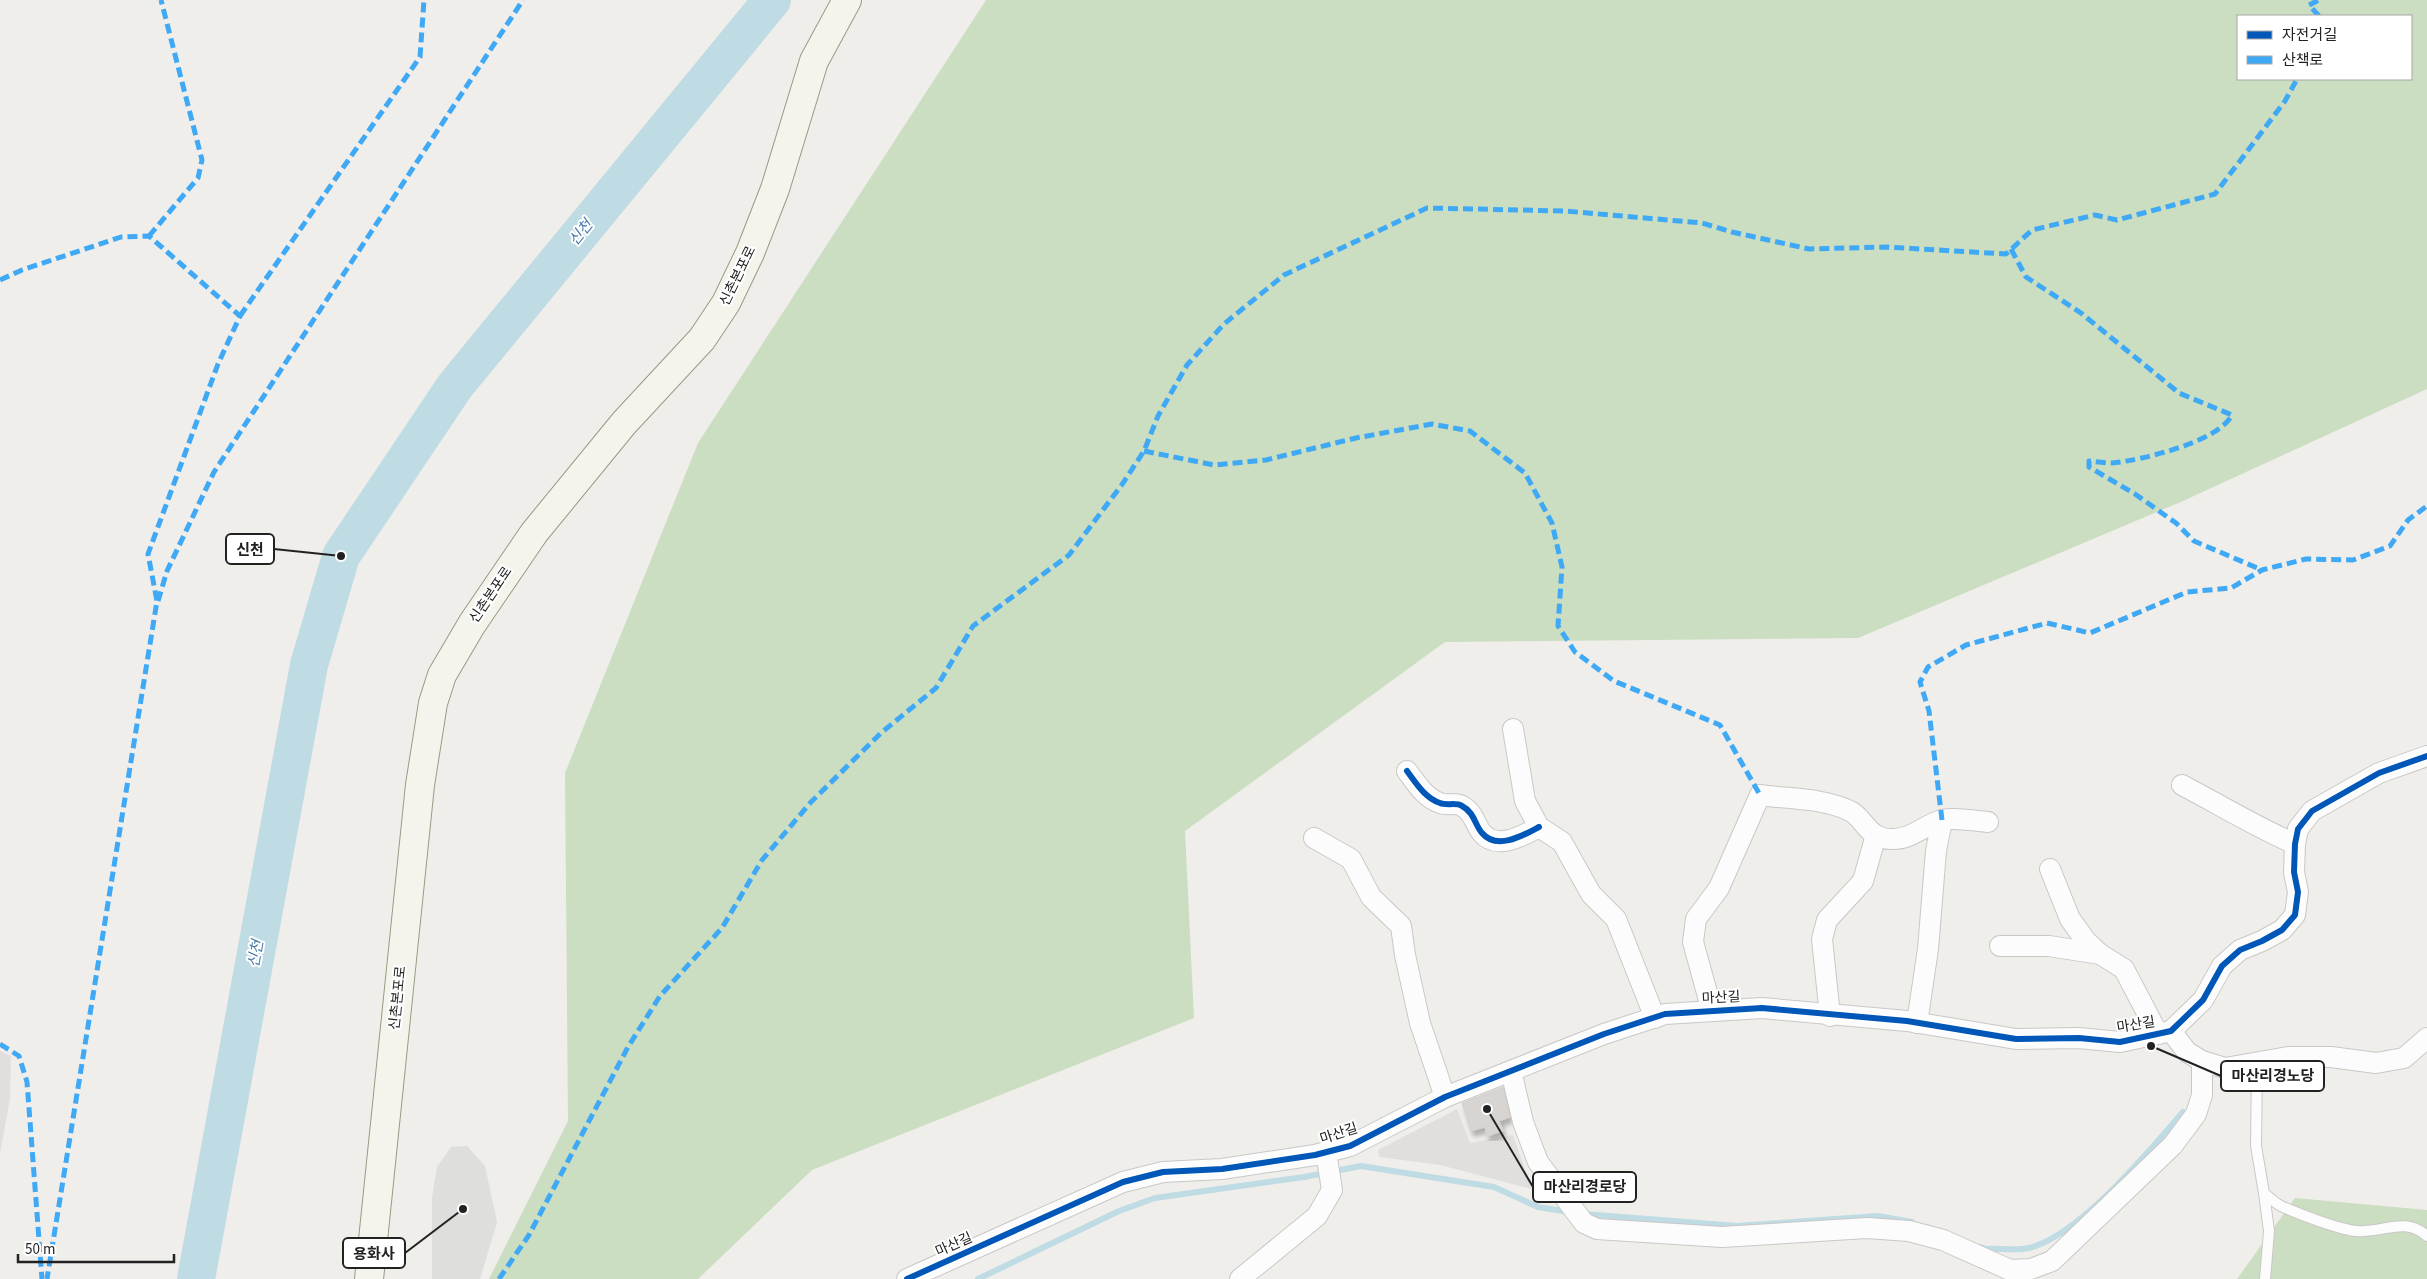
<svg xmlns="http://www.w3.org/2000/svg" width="2427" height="1279" viewBox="0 0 2427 1279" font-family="'Source Sans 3','Noto Sans KR',sans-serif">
  <defs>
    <filter id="shadow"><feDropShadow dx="3" dy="5.5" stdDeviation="2.5" flood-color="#0004"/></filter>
  </defs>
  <rect width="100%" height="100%" fill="#f0eeeb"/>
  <polygon fill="#dededc" points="467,1146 485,1166 497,1222 480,1279 432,1279 432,1197 437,1167 451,1147"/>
  <g fill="#cbdec1" fill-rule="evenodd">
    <path d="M986,0H2427V389L2183,501L1858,638L1445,642L1185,831L1194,1018L812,1170L698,1279H489L568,1121L565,773L698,443ZM2411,16V79H2238V16Z"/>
    <polygon points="2295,1198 2427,1210 2427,1279 2237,1279"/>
  </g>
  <g fill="#e0dfde">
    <polygon points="0,1051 11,1056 10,1098 0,1154"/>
    <polygon points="1457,1109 1470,1143 1513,1135 1532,1189 1440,1165 1379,1157 1378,1150"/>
  </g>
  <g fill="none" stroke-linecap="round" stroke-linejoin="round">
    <g stroke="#bfdbe3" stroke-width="6">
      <polyline points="1584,1214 1737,1226 1878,1216 1912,1222"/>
      <path d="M1981,1247L1986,1249C1999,1248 2016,1251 2029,1248C2079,1236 2149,1151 2183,1112"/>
      <polyline points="978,1279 1119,1211 1155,1198 1304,1177 1361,1166 1494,1187 1538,1207 1569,1212"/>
    </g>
    <polyline stroke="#bfdbe3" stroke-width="38" points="196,1279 309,665 341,556 455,386 772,0"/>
  </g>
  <polygon fill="#d7d4d2" stroke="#d3d0cc" filter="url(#shadow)" points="1503,1087 1510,1117 1499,1121 1503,1131 1487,1136 1485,1127 1471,1131 1462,1103"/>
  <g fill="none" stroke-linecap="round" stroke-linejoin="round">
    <g stroke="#c9c8c7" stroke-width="12">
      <g id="lane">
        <path d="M2257,1063L2256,1146L2264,1193C2270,1198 2276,1204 2283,1207C2299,1214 2340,1230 2357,1231C2385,1233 2404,1216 2427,1236"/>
        <polyline points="2264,1193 2269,1231 2265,1279"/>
      </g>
    </g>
    <g stroke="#c9c8c7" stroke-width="22">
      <g id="street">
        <polyline points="1513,729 1525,801 1539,827 1562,842 1591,894 1616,919 1655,1018"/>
        <path d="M1407,771C1416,783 1425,798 1440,803C1447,806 1456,802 1462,806C1474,812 1475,825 1482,833C1497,851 1524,835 1539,827"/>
        <path d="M2182,785C2220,805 2256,827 2295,844"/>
        <polyline points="1314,838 1351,859 1371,897 1401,926 1405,955 1420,1023 1445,1097"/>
        <polyline points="2050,869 2070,919 2086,941 2100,954 2124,969 2158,1034"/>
        <polyline points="2000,946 2049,946 2100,954"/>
        <path d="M1712,1011L1693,942L1696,919L1719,888L1760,795C1788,799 1824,798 1850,811C1865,818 1867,840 1893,839C1912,839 1924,825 1942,820C1956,817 1974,821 1988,822"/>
        <polyline points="1830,1016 1822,939 1827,920 1863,881 1876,835"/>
        <polyline points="1917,1023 1928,949 1936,851 1942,820"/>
        <polyline points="2171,1031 2187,1052 2202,1061 2225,1068 2288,1057 2331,1057 2376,1063 2404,1058 2427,1038"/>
        <polyline points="1511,1071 1523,1122 1538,1162 1584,1223 1597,1229 1722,1237 1867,1228 1909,1231 1943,1240 2010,1270 2031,1269 2052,1261 2173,1145 2196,1114 2202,1095 2202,1061"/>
        <polyline points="907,1279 1123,1182 1163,1172 1222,1169 1315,1155 1350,1146 1445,1097 1604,1034 1665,1014 1762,1008 1907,1021 2016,1039 2079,1038 2120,1042 2171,1031 2203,1000 2222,966 2240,950 2262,941 2282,930 2295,915 2298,892 2294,872 2295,844 2298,829 2312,811 2379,773 2427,756"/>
        <polyline points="1240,1279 1317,1216 1332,1190 1326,1152"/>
      </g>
    </g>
    <g stroke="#999a82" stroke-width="30">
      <polyline id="secondary" points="369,1279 420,785 433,703 442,675 472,624 534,533 624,423 702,339 726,303 750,253 775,189 814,61 847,0"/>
    </g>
    <use href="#lane" stroke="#fdfcfc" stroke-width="10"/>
    <use href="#street" stroke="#fdfcfc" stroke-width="20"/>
    <use href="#secondary" stroke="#f4f4ed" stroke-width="28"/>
    <g stroke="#3fa9f5" stroke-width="5" stroke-dasharray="10 5" stroke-linecap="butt">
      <polyline points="2319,16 2309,5 2319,0"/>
      <polyline points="149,236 198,178 202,160 161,0"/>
      <path d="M2011,249L2026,277L2081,313L2179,393L2232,415C2218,442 2142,460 2112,463C2105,463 2097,462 2089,461V467L2135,494L2176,523L2194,541L2262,570"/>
      <polyline points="0,280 22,270 121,237 149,236 240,316 218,364 148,554 157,601 47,1279"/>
      <polyline points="240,316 420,57 424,0"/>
      <polyline points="1144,451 1214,465 1266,460 1356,438 1432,424 1470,431 1525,473 1552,523 1562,567 1558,626 1575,652 1614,681 1720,725 1760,795"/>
      <polyline points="158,601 167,571 214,472 523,0"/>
      <polyline points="1942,820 1929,711 1920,682 1928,667 1966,645 2047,623 2090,633 2187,592 2231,588 2262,570 2306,559 2353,560 2390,546 2408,520 2427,506"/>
      <polyline points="0,1044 19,1056 27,1082 42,1279"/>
      <polyline points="499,1279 529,1235 628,1047 660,996 722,928 762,860 811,802 881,733 936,688 973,626 1069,555 1121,486 1144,451 1158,416 1187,365 1224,324 1284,275 1427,208 1565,211 1702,223 1732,232 1809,249 1886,247 2006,254 2032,230 2095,215 2117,220 2215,194 2285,101 2297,79"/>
    </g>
    <g stroke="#fff" stroke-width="9">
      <g id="cycleway">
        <path d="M1407,771C1416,783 1425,798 1440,803C1447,806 1456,802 1462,806C1474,812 1475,825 1482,833C1497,851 1524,835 1539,827"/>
        <polyline points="907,1279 1123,1182 1163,1172 1222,1169 1315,1155 1350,1146 1445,1097 1604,1034 1665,1014 1762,1008 1907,1021 2016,1039 2079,1038 2120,1042 2171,1031 2203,1000 2222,966 2240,950 2262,941 2282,930 2295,915 2298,892 2294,872 2295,844 2298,829 2312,811 2379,773 2427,756"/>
      </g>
    </g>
    <use href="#cycleway" stroke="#0057b8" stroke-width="6"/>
  </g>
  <g text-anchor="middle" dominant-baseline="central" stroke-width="4" stroke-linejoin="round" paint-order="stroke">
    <g font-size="14" fill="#222" stroke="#fff">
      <text transform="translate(738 276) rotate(-64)">신촌본포로</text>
      <text transform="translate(491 595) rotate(-56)">신촌본포로</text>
      <text transform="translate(398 998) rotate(-84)">신촌본포로</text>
      <text transform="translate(1721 998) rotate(-3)">마산길</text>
      <text transform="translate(2136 1025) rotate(-9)">마산길</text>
      <text transform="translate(1339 1134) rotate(-18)">마산길</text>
      <text transform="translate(954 1245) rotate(-24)">마산길</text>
    </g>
    <g font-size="15" font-style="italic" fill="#4a7aab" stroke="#fff">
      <text transform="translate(581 233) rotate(-51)">신천</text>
      <text transform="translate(256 954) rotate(-80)">신천</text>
    </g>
  </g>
  <path fill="none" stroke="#222" stroke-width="2" d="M341 556L274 549M2151 1046L2221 1076M1487 1109L1533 1187M463 1209L405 1253"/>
  <g fill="#222" stroke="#fff" stroke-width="2">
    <circle cx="341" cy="556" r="5"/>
    <circle cx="2151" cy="1046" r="5"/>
    <circle cx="1487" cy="1109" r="5"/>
    <circle cx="463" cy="1209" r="5"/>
  </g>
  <g fill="#fff" stroke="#222" stroke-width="2">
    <rect x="226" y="534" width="48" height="30" rx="5"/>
    <rect x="2221" y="1061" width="103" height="30" rx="5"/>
    <rect x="1533" y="1172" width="103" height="30" rx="5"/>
    <rect x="343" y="1238" width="62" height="30" rx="5"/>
  </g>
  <g font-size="15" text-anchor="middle" font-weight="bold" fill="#222">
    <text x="250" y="555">신천</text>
    <text x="2273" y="1081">마산리경노당</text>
    <text x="1585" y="1192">마산리경로당</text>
    <text x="374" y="1259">용화사</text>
  </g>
  <rect x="2237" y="15" width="175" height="65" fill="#ffffff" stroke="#a7a7a7"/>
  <rect x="2247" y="31" width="25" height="8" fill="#0057b8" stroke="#a7a7a7"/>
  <text x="2282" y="40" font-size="15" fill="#222222">자전거길</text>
  <rect x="2247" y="56" width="25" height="8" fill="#3fa9f5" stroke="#a7a7a7"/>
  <text x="2282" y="65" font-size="15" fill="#222222">산책로</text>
  <path d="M18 1254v8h156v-8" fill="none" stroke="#222222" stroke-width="2.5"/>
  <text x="25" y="1254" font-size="15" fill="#222222" stroke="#ffffff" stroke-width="4" paint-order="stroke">50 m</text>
</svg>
